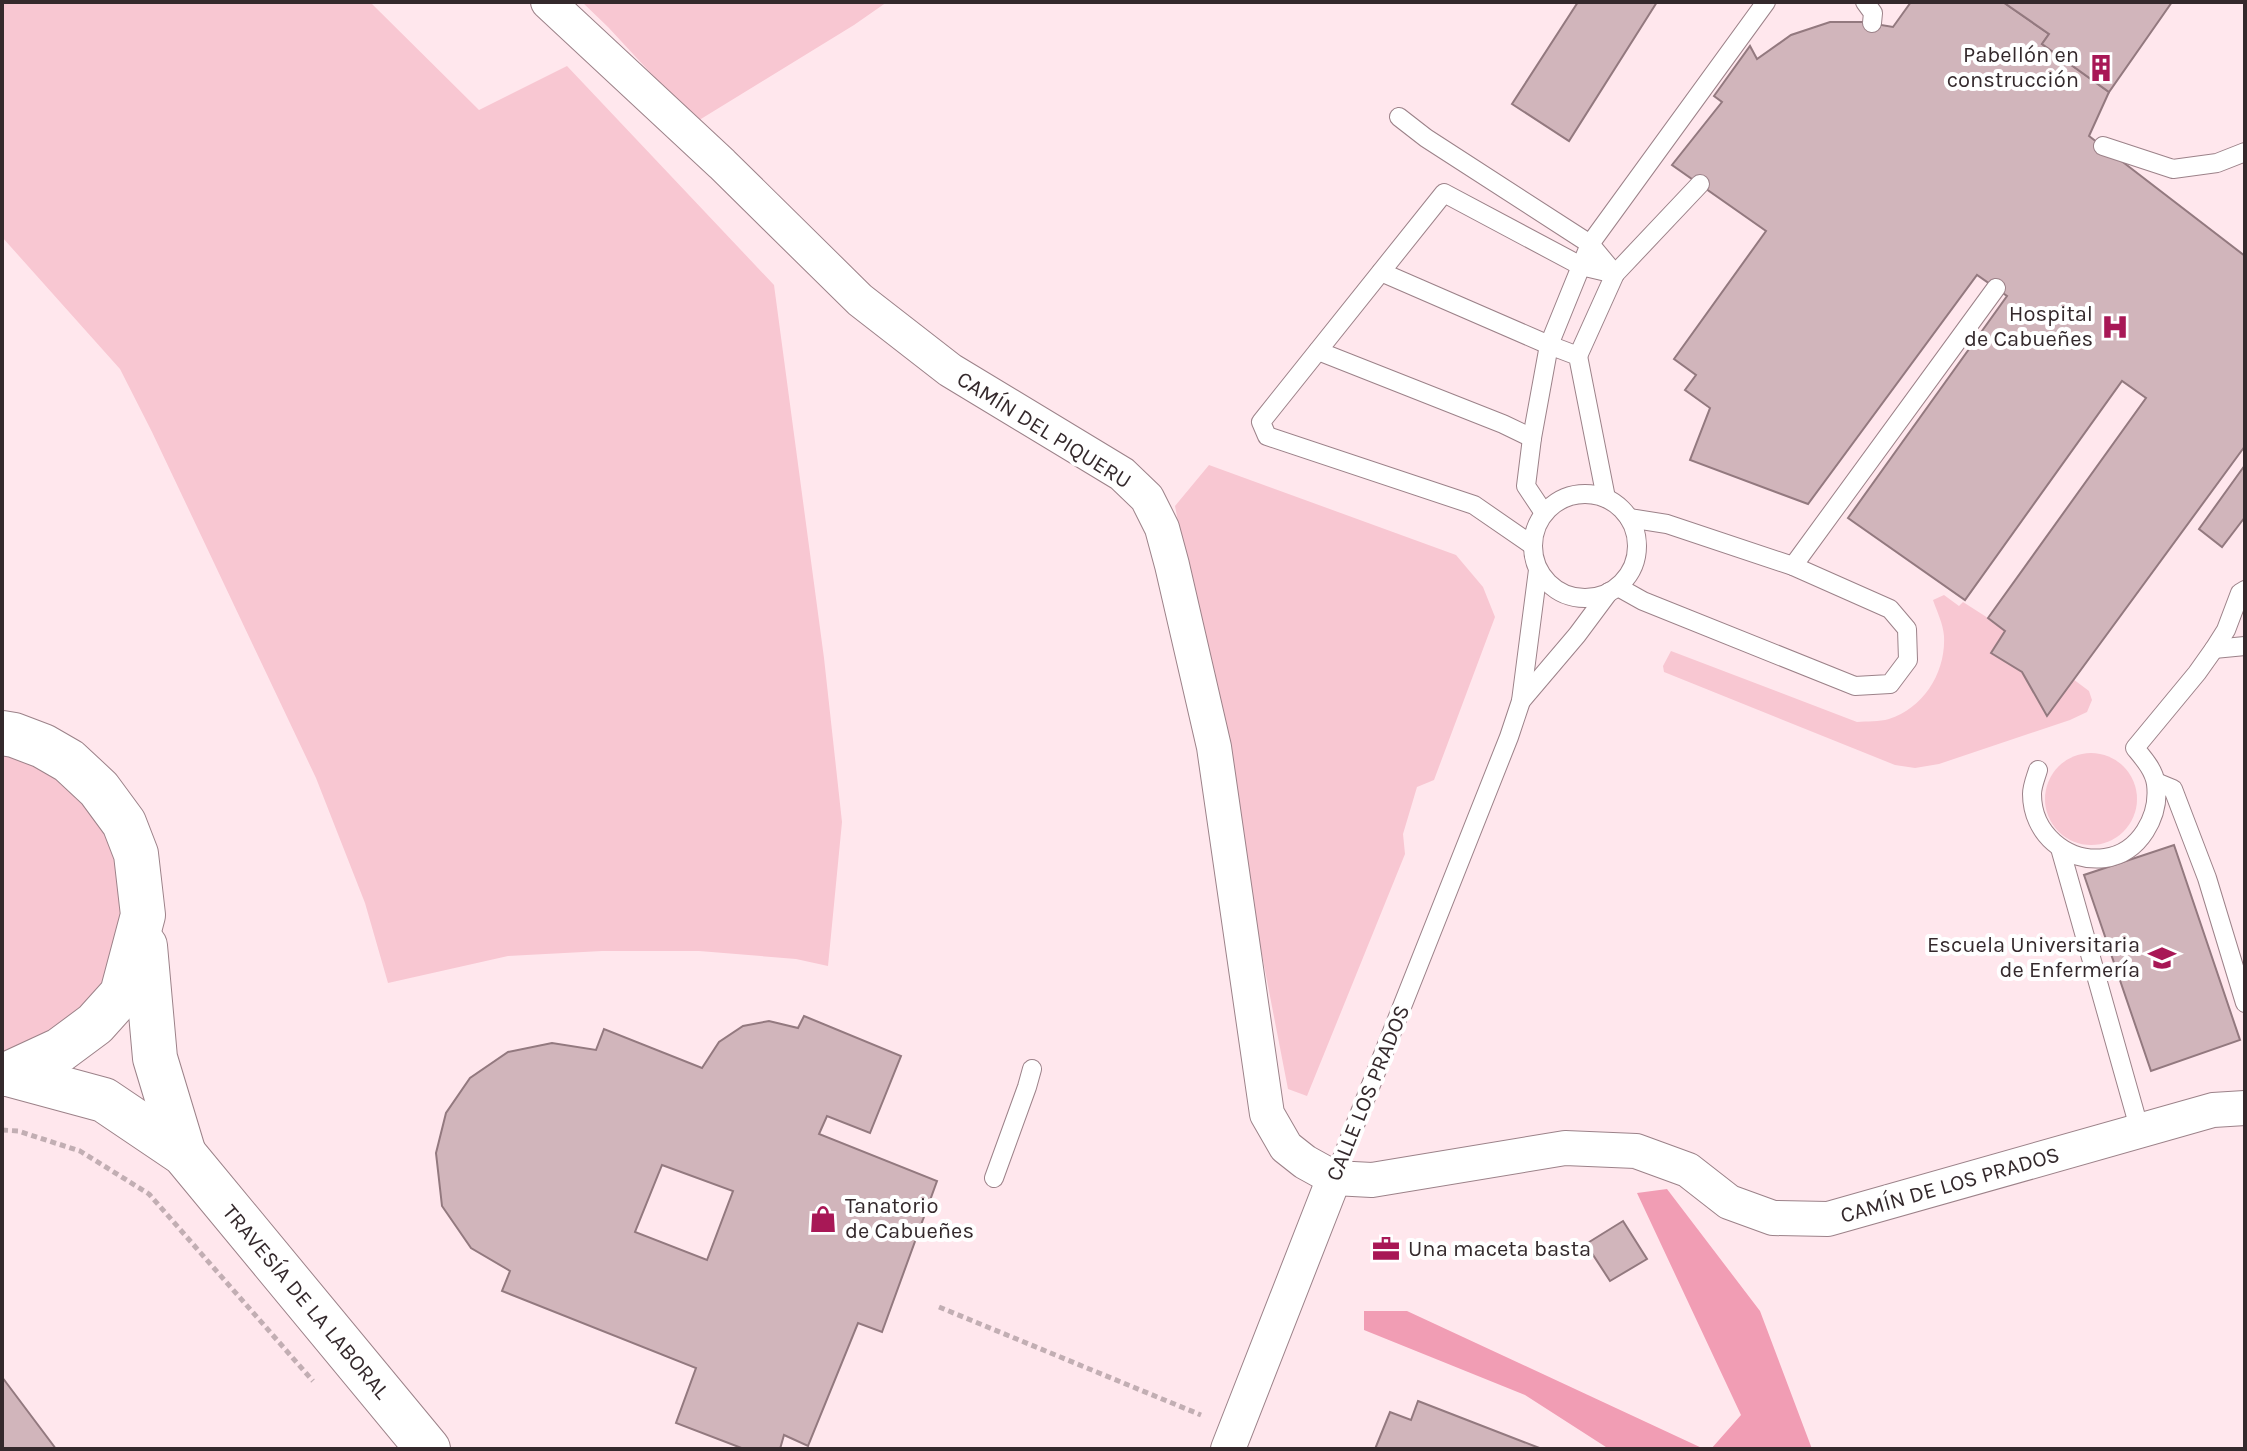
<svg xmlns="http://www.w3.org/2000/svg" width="2247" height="1451" viewBox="0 0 2247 1451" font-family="Karla,sans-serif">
  <rect width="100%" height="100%" fill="#ffe7ed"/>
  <g fill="#f8c7d2">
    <polygon points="2,2 370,2 479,110 567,66 774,285 824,658 842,822 828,966 796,959 699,951 602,951 508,956 388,983 365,903 316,778 152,432 120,369 2,237"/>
    <polygon points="582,2 887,2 854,25 696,122 608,27"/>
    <polygon points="1209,465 1456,555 1483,587 1495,617 1434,780 1417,787 1403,834 1405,854 1307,1096 1288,1089 1175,506"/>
    <path d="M1944,595L1959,606L1963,602L1988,618L2005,631L1991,653L2022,672L2047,715L2073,679L2089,691L2092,700L2087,712L2070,720L1939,764L1915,768L1895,765L1664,672L1663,666L1671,651L1857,722C1867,721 1879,722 1889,719C1924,708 1946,672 1944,636C1943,623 1937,612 1933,600Z"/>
    <polygon points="2,733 124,823 122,994 2,1074"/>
    <circle cx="2091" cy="799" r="46"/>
  </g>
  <g fill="#f19db4">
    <polygon points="1667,1189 1760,1311 1812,1449 1711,1449 1741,1415 1637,1193"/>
    <polygon points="1364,1311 1407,1311 1704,1449 1609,1449 1525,1395 1364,1330"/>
  </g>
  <g fill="#d1b5bb" stroke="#93797f" stroke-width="2" fill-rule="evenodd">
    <polygon points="1578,2 1657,2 1569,141 1512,104"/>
    <polygon points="1911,2 2003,2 2049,34 2042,44 2109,92 2089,136 2245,256 2245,446 2047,716 2022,672 1991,653 2005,631 1988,618 2146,398 2122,381 1965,600 1848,518 2007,296 1977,275 1808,504 1690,460 1710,408 1685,390 1696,375 1674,359 1766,231 1672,165 1722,102 1714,96 1750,46 1757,59 1791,35 1830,22 1863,22 1893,27"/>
    <polygon points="2003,2 2172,2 2109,92 2042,44 2049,34"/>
    <polygon points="2245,465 2245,517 2222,547 2199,529"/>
    <polygon points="2174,845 2240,1040 2151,1071 2084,875"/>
    <path d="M804,1016L901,1056L870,1133L827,1116L819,1134L937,1181L882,1332L858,1323L808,1446L784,1435L780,1449H744L676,1423L696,1368L502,1291L510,1271L471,1248L442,1206L436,1153L446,1113L470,1078L508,1052L552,1043L596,1050L604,1029L702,1068L719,1042L743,1026L769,1021L798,1028ZM662,1165L733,1191L707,1260L635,1232Z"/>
    <polygon points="1623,1221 1647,1259 1610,1281 1586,1244"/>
    <polygon points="2,1377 56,1449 2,1449"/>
    <polygon points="1418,1401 1542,1449 1375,1449 1390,1412 1411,1420"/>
  </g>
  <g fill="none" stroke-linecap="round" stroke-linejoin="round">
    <g stroke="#9c8289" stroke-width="20">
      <g id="service">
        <polyline points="1865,2 1873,13 1872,23"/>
        <polyline points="1399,117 1426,138 1590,244 1615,274"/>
        <polyline points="2103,146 2173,169 2217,163 2245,152"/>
        <polyline points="1381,272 1549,345 1578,356 1606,498"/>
        <polyline points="1318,351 1503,424 1532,438"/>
        <polyline points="1578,356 1615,274 1700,184"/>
        <circle cx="1585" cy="546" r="52"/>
        <polyline points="1544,513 1526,486 1532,438 1549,345 1590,244 1766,2"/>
        <polyline points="1532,545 1474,505 1267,436 1261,422 1444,193 1581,266 1615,274"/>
        <polyline points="1793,566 1996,288"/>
        <polyline points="1618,587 1643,601 1855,686 1890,684 1908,660 1907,629 1890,609 1793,566 1667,524 1629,518"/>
        <polyline points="2214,649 2245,646"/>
        <polyline points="1521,701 1577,635 1609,592"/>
        <path d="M2038,770C2036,777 2032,786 2032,794C2032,833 2066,863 2105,858C2140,853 2160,816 2156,784C2154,770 2144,759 2135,748L2197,673L2214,649L2226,630L2240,593L2245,590"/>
        <polyline points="2156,782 2173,789 2207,878 2245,1003"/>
        <polyline points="2060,848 2140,1131"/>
        <polyline points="994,1178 1027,1087 1032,1069"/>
        <polyline points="1334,1178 1509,737 1521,701 1538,570"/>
      </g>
    </g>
    <g stroke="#9c8289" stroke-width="36">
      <g id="minor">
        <polyline points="548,2 722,164 860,300 950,370 1122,474 1147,498 1162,528 1172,565 1214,747 1267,1114 1286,1147 1305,1162 1334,1178 1372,1180 1565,1148 1636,1151 1688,1170 1729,1202 1773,1218 1828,1219 2213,1110 2245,1108"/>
        <polyline points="1228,1449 1334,1178"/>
      </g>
    </g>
    <g stroke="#9c8289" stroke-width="46">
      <g id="tertiary">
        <polyline points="2,733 14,735 43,746 69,761 99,789 124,823 136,854 143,915 122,994 95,1024 60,1050 8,1074 2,1074"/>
        <polyline points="145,946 155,1058 184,1154"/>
        <polyline points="8,1074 104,1100 184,1154 428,1449"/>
      </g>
    </g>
    <g stroke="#c2aeb3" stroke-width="5" stroke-dasharray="6 4" stroke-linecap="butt">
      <polyline points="2,1130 18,1131 80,1151 149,1194 313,1381"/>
      <polyline points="939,1307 1201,1415"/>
    </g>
    <use href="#service" stroke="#fff" stroke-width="18"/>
    <use href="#minor" stroke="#fff" stroke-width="34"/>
    <use href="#tertiary" stroke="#fff" stroke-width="44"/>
  </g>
  <defs>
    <g id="building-bare" transform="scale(2.16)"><path d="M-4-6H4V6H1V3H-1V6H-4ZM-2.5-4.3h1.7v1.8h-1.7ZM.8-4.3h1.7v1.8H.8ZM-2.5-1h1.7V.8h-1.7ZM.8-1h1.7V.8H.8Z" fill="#a81856" stroke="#fff" stroke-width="2.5" paint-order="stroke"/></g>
    <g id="hospital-bare" transform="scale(2.16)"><path d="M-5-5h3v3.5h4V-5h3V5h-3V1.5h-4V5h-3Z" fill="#a81856" stroke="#fff" stroke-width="2.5" paint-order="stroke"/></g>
    <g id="university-bare" transform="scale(2.16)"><path d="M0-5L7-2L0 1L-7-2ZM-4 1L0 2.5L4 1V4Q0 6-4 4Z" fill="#a81856" stroke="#fff" stroke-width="2.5" paint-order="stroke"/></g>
    <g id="shop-bare" transform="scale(2.16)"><path d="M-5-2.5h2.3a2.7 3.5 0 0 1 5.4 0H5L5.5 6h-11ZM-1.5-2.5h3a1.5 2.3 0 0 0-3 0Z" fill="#a81856" stroke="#fff" stroke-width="2.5" paint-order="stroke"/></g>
    <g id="office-bare" transform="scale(2.16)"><path d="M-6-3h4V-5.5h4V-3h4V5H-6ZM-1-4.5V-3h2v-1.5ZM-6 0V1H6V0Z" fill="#a81856" stroke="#fff" stroke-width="2.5" paint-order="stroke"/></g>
  </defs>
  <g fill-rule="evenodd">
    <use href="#building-bare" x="2101" y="68"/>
    <use href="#hospital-bare" x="2115" y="327"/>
    <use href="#university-bare" x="2162" y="958"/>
    <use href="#shop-bare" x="823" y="1219"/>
    <use href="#office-bare" x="1386" y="1249"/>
  </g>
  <g text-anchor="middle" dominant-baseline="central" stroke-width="8" stroke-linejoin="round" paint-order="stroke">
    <g font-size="22" fill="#34292c" stroke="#fff" text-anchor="end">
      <text x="2079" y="55">Pabellón en<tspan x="2079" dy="25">construcción</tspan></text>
      <text x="2093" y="314">Hospital<tspan x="2093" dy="25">de Cabueñes</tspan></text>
      <text x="2140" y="945">Escuela Universitaria<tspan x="2140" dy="25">de Enfermería</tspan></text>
      <text x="845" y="1206" text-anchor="start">Tanatorio<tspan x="845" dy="25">de Cabueñes</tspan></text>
      <text x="1408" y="1249" text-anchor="start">Una maceta basta</text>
    </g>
    <g font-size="22" fill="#34292c" stroke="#fff">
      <text transform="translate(1044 430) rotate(32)">CAMÍN DEL PIQUERU</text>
      <text transform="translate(1368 1093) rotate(-68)">CALLE LOS PRADOS</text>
      <text transform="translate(1950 1185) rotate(-16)">CAMÍN DE LOS PRADOS</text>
      <text transform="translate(306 1302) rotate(50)">TRAVESÍA DE LA LABORAL</text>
    </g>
  </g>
  <rect width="2247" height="1451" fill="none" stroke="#34292c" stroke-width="8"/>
</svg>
